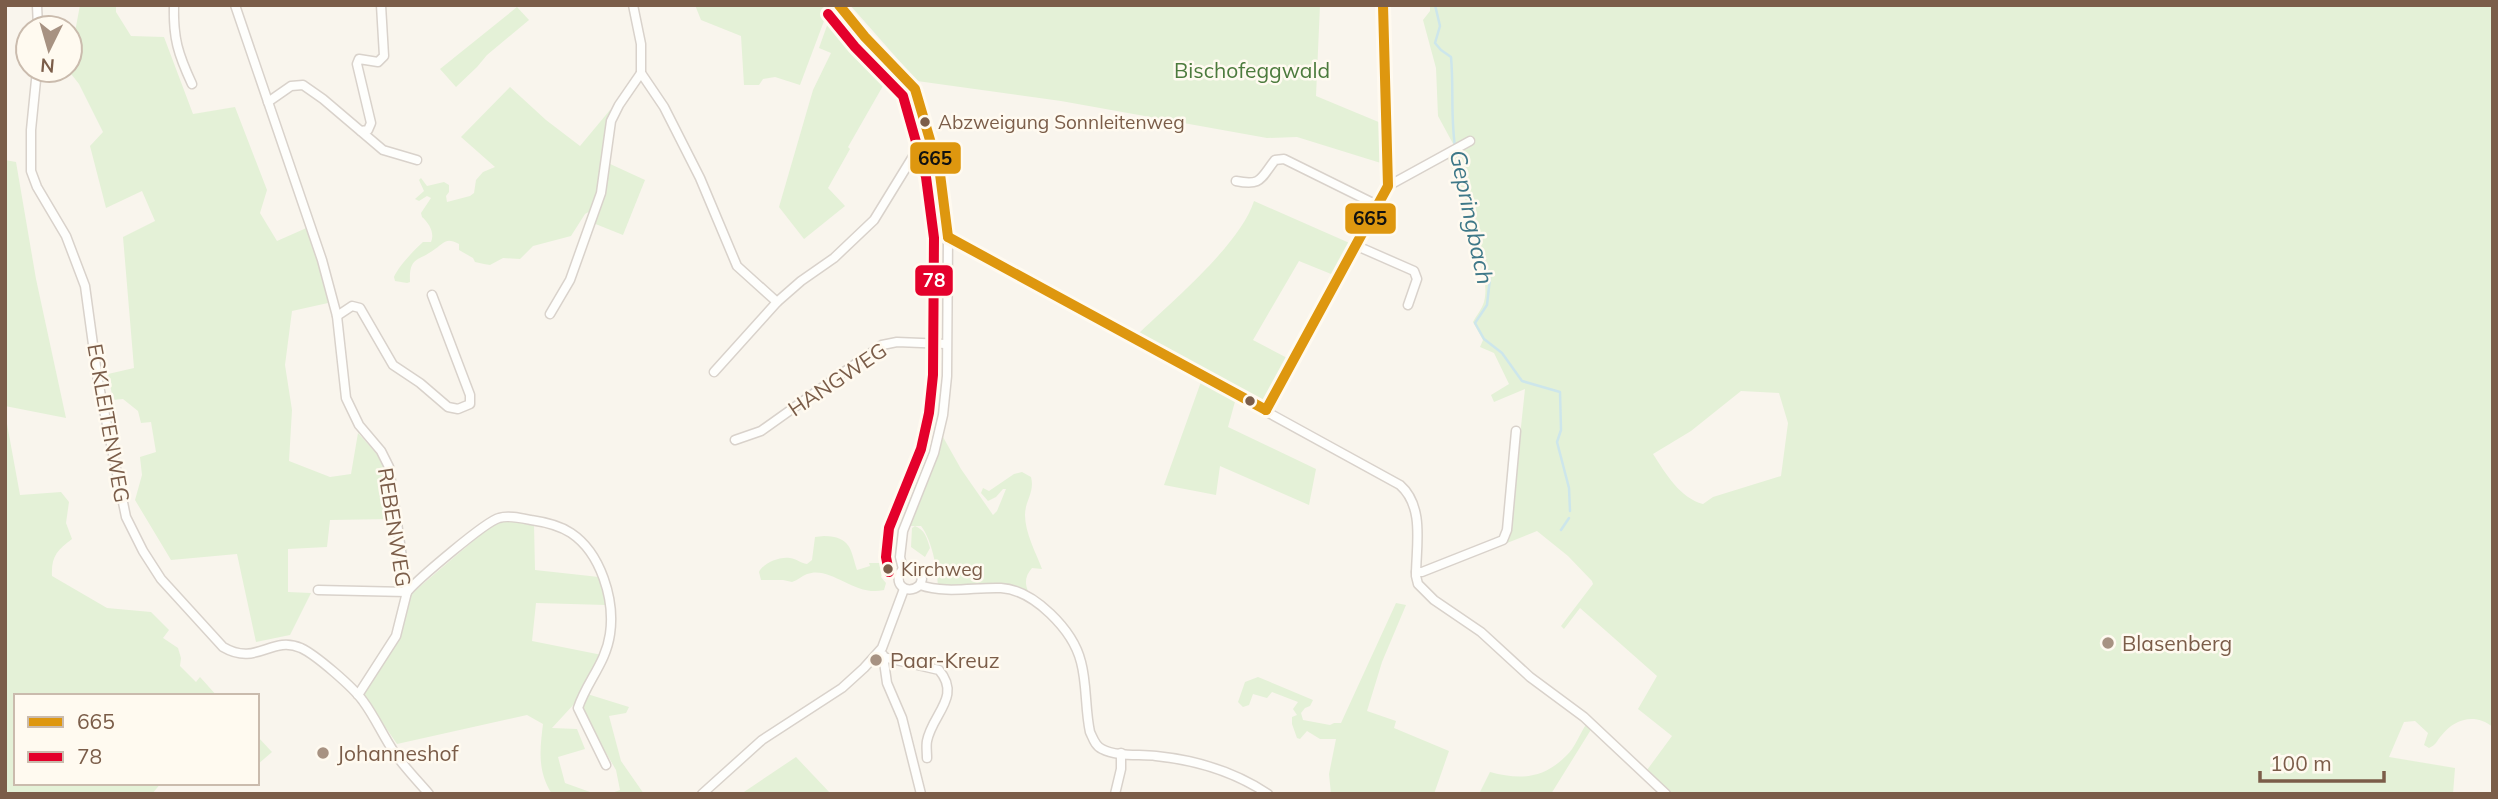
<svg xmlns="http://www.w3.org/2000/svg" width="2498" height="799" viewBox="0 0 2498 799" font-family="Mulish,sans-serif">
  <rect width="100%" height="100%" fill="#f9f5ed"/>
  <g fill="#e4f1d7" fill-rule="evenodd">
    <polygon points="80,5 116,5 116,12 131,36 164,37 193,114 235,107 267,190 260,213 277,241 311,226 328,303 292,311 285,365 292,410 289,461 330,477 351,474 358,433 377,454 384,468 392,519 330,520 327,547 288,549 288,592 311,593 290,635 256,642 237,554 171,560 135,500 142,475 140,457 156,452 151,422 141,423 138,411 123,399 113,400 108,374 134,368 123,237 155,221 142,191 106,208 90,146 103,132 79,84 68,70"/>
    <polygon points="695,5 830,5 800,85 775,77 763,79 759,85 744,85 741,36 701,20"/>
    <polygon points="850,5 1320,5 1316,96 1381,123 1384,164 1297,137 1267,138 1061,101 917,81"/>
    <path d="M1430,5H2493V727C2475,713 2455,718 2441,736C2436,742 2436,745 2429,748L2424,745L2428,733L2415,721L2404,722L2389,757L2455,768L2453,794H1668L1647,770L1672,736L1638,709L1657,676L1580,608L1564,629L1561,626L1593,584L1592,581L1568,556L1537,531L1502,545L1508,539L1510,530L1525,389L1494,402L1491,395L1509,384L1494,353L1480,347L1483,340L1473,322C1476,316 1482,309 1484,302C1491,275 1470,255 1478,230L1447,157L1457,151L1438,116L1436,68L1423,20L1430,11ZM1741,391L1779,393L1788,423L1781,476L1713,497L1703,504C1680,498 1666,474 1653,454L1691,431Z"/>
    <polygon points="834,6 861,40 892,70 848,147 850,149 828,188 845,206 804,239 779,207 813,90 831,53 819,48"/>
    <polygon points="517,7 529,20 487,55 477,67 456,87 440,69"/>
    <path d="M510,87L546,120L580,146L610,110L613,113L601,182L592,210L585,214L571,236L533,246L520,259L503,258L490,265L484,264L475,262L473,258L459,250V244C446,237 445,242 435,249C418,262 409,256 410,282L407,283L395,281L394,277C398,267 415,249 423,242H431C435,233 429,223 422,217L421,213L431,198L427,196L419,201L415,199L424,191L419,180L421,178L427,186L444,182L449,185V192L446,196L447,202L470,196L474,193L476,180L483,172L495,167L461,137Z"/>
    <polygon points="5,160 16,162 36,279 66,418 5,406"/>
    <polygon points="608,163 645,180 623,235 593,223"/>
    <path d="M1254,201L1354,245L1336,276L1299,261L1253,340L1291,360L1269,399L1262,403L1136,336C1171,302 1240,245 1254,201Z"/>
    <polygon points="1202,379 1236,398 1228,427 1316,469 1309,505 1220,466 1216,495 1164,485"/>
    <path d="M5,413L20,495L61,492L69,502L66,523L72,539C57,550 51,557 52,576L107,608L151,612L169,630L163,638L178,648L181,658L180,666L196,682L200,677L217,696H16V783H161L152,794H5Z"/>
    <path d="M943,437L961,469L993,515L997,511L1006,489H1003L996,497L988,501L981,493L983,488L989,491L1014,474L1022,472L1031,477C1035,492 1025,501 1025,515C1025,533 1036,553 1042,569L1032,568C1026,575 1024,582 1028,591L998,584L938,586C937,568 932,540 921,526H909L931,473Z"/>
    <path d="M506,521L534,524L535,570L599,577L606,605L536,603L532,641L602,655L575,703L552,728L577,729L585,749L558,757L565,783L590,792L606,794H552C537,771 540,749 543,724L527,715L397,744L362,693L399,637L410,595L493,524Z"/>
    <path d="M915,526C925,530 927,538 930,548L925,557L911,547L912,528Z"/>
    <path d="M824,536C851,537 850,548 857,570L870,566L869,563H881L884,566L881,577L886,583L884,590C854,597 831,565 807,574C802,576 798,580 792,582L783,580H761L759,572C763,563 780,556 790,558C797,559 800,563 807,564L812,560L815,537Z"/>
    <polygon points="1396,603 1406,605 1382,662 1367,711 1396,721 1394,728 1449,751 1434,794 1331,794 1329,774 1336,739 1320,739 1307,731 1300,739 1297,738 1292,724 1292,717 1297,715 1293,709 1298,702 1272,692 1267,698 1253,694 1249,705 1243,707 1238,702 1245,682 1258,677 1313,700 1310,706 1305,708 1301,713 1303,720 1330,725 1334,723 1341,723"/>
    <polygon points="584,693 629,707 626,713 609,716 621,761 644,794 609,794 620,790 616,770 581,710"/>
    <path d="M1587,723L1592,728L1551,794H1479L1490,772C1520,780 1543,779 1566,756C1575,748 1580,733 1587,723Z"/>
    <polygon points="257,736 272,752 257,765"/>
    <polygon points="796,757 831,794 741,794"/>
  </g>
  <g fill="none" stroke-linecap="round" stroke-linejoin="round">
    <g stroke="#cde6eb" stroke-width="2.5">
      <path d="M1435,5L1440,26L1435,43L1441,50L1451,57C1454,89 1450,121 1456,153L1459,156L1467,184L1470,207L1477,227L1479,244L1490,278L1487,305L1475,323L1484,339L1502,353L1522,381L1560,392L1561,430L1557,442L1569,488L1570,511"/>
      <polyline points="1561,530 1569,518"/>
    </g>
    <g stroke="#d9d2cb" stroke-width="11">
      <g id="street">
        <polyline points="37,5 38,28"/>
        <path d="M174,5C173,38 178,54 192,84"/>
        <polyline points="235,5 322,260 337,316 346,398 359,425 381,451 389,467 391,481 407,592 396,636 358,695"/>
        <polyline points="633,5 641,44 641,73 664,107 700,178 737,266 777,302"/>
        <polyline points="839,5 865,37 915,89 940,174 948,237 947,376 943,415 934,453 903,531 900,557 903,569"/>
        <path d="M37,70L31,130V171L37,187L66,236L85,286L98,381L126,517L143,551L161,579L223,647C257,667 271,635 301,648C316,655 353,687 363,701C375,717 383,736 394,752C404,767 417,780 429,794"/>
        <polyline points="268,102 291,86 303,85 323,99 383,150 417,160"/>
        <polyline points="361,131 368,130 371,123 357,64 359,59 378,62 384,56 381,5"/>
        <path d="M1236,181C1262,186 1260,179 1275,160L1284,159L1379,206"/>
        <polyline points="1388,186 1470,141"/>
        <path d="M948,237L1400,485C1425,507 1416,546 1416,576L1418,584L1434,600L1481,632L1530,677L1584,717L1666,794"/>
        <polyline points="1357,246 1414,271 1417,279 1408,305"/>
        <polyline points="550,314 570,280 601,193 611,121 619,105 641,73"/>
        <polyline points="337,316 352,306 360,308 393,365 420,383 448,407 458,409 470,404 470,395 432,295"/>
        <polyline points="714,372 777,302 801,281 834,258 874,220 928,132"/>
        <polyline points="1266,410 1388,186 1383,5"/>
        <polyline points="735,440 761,431 882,345 897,342 946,344"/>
        <path d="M903,569C891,582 906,597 920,585C946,594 974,587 1001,588C1034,590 1073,630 1081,662C1087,684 1085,709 1090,732C1093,738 1095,746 1102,749C1117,757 1139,754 1156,756C1195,760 1235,772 1268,794"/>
        <polyline points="903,569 911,567 919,571 922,579 920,585"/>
        <polyline points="1416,572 1422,572 1503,540 1507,530 1516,431"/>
        <polyline points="318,590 407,592"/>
        <path d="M407,592C418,579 486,521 499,518C508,515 521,518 531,520C545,522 559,525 571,533C601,553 615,600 610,634C606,663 587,681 578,708L606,765"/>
        <polyline points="883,655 887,683 902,718 921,794"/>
        <path d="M883,657L939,670C962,697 932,714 927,741C926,746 927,752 927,758"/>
        <polyline points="702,794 762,740 842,688 864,668 882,648 904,589"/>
        <polyline points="1115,794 1121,769 1121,753"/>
      </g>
    </g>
    <use href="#street" stroke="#fefefc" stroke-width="8"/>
    <g stroke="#fffaf0" stroke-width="16">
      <g id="bus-1">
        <polyline points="839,5 865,37 915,89 940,174 948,237"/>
        <polyline points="948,237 1266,410"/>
        <polyline points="1266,410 1388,186 1383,5"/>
      </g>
    </g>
    <g stroke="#fffaf0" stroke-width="16">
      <polyline id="bus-2" points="828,14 855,47 903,96 926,177 934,238 933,375 929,413 921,449 889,528 886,557 889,572"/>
    </g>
    <use href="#bus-1" stroke="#de970f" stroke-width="10"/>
    <use href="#bus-2" stroke="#e4002b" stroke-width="10"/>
  </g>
  <g fill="#7b5d49" stroke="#fffaf0" stroke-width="2.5">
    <circle cx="925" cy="122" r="6"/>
    <circle cx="1250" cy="401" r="6"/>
    <circle cx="888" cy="569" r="6"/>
  </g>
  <g fill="#a79282" stroke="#fffaf0" stroke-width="2.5">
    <circle cx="2108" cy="643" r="7"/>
    <circle cx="876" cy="660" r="7"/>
    <circle cx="323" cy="753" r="7"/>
  </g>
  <g text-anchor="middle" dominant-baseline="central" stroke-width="5" stroke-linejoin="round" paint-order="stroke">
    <g font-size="19" fill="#7b5d49" stroke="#fffaf0" text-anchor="start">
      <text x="938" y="122">Abzweigung Sonnleitenweg</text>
      <text x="901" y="569">Kirchweg</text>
    </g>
    <g font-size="21" fill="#4c7b3d" stroke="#fffaf0">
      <text x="1252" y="70">Bischofeggwald</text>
    </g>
    <g font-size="21" fill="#7b5d49" stroke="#fffaf0">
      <text transform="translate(837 379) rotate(-34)">HANGWEG</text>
      <text transform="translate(109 423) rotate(80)">ECKLEITENWEG</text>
      <text transform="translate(395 527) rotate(81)">REBENWEG</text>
    </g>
    <g font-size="21" fill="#7b5d49" stroke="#fffaf0" text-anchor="start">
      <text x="2122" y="643">Blasenberg</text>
      <text x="890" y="660">Paar-Kreuz</text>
      <text x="337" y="753">Johanneshof</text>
    </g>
    <g font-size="23" font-style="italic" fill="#3e7888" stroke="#fffaf0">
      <text transform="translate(1472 217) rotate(78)">Gepringbach</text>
    </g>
  </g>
  <g stroke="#fffaf0" stroke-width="2.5">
    <rect x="909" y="141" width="53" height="34" rx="7" fill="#de970f"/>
    <rect x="1344" y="202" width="53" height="33" rx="7" fill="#de970f"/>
    <rect x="914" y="264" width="40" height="33" rx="7" fill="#e4002b"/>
  </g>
  <g font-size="19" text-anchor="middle" font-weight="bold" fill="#fff">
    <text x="934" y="287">78</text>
  </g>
  <g font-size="19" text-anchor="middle" font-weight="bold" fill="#111">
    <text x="935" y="165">665</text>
    <text x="1370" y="225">665</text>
  </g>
  <rect width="2498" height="799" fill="none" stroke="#7b5d49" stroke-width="14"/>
  <rect x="14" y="694" width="245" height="91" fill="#fffaf0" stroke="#cabbad" stroke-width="2"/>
  <rect x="28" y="717" width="35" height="10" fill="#de970f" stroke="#cabbad" stroke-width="2"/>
  <text x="77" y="729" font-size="21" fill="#7b5d49">665</text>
  <rect x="28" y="752" width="35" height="10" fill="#e4002b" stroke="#cabbad" stroke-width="2"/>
  <text x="77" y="764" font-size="21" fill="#7b5d49">78</text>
  <g transform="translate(49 49) rotate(185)"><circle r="33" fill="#fffaf0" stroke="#cabbad" stroke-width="2"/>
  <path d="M0-5L12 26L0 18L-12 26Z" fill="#a79282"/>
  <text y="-10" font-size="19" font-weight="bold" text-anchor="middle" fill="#7b5d49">N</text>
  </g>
  <path d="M2260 771v10h124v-10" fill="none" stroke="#7b5d49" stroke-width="3.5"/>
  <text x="2270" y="771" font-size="21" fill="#7b5d49" stroke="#fffaf0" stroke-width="5" paint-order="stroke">100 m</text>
</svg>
